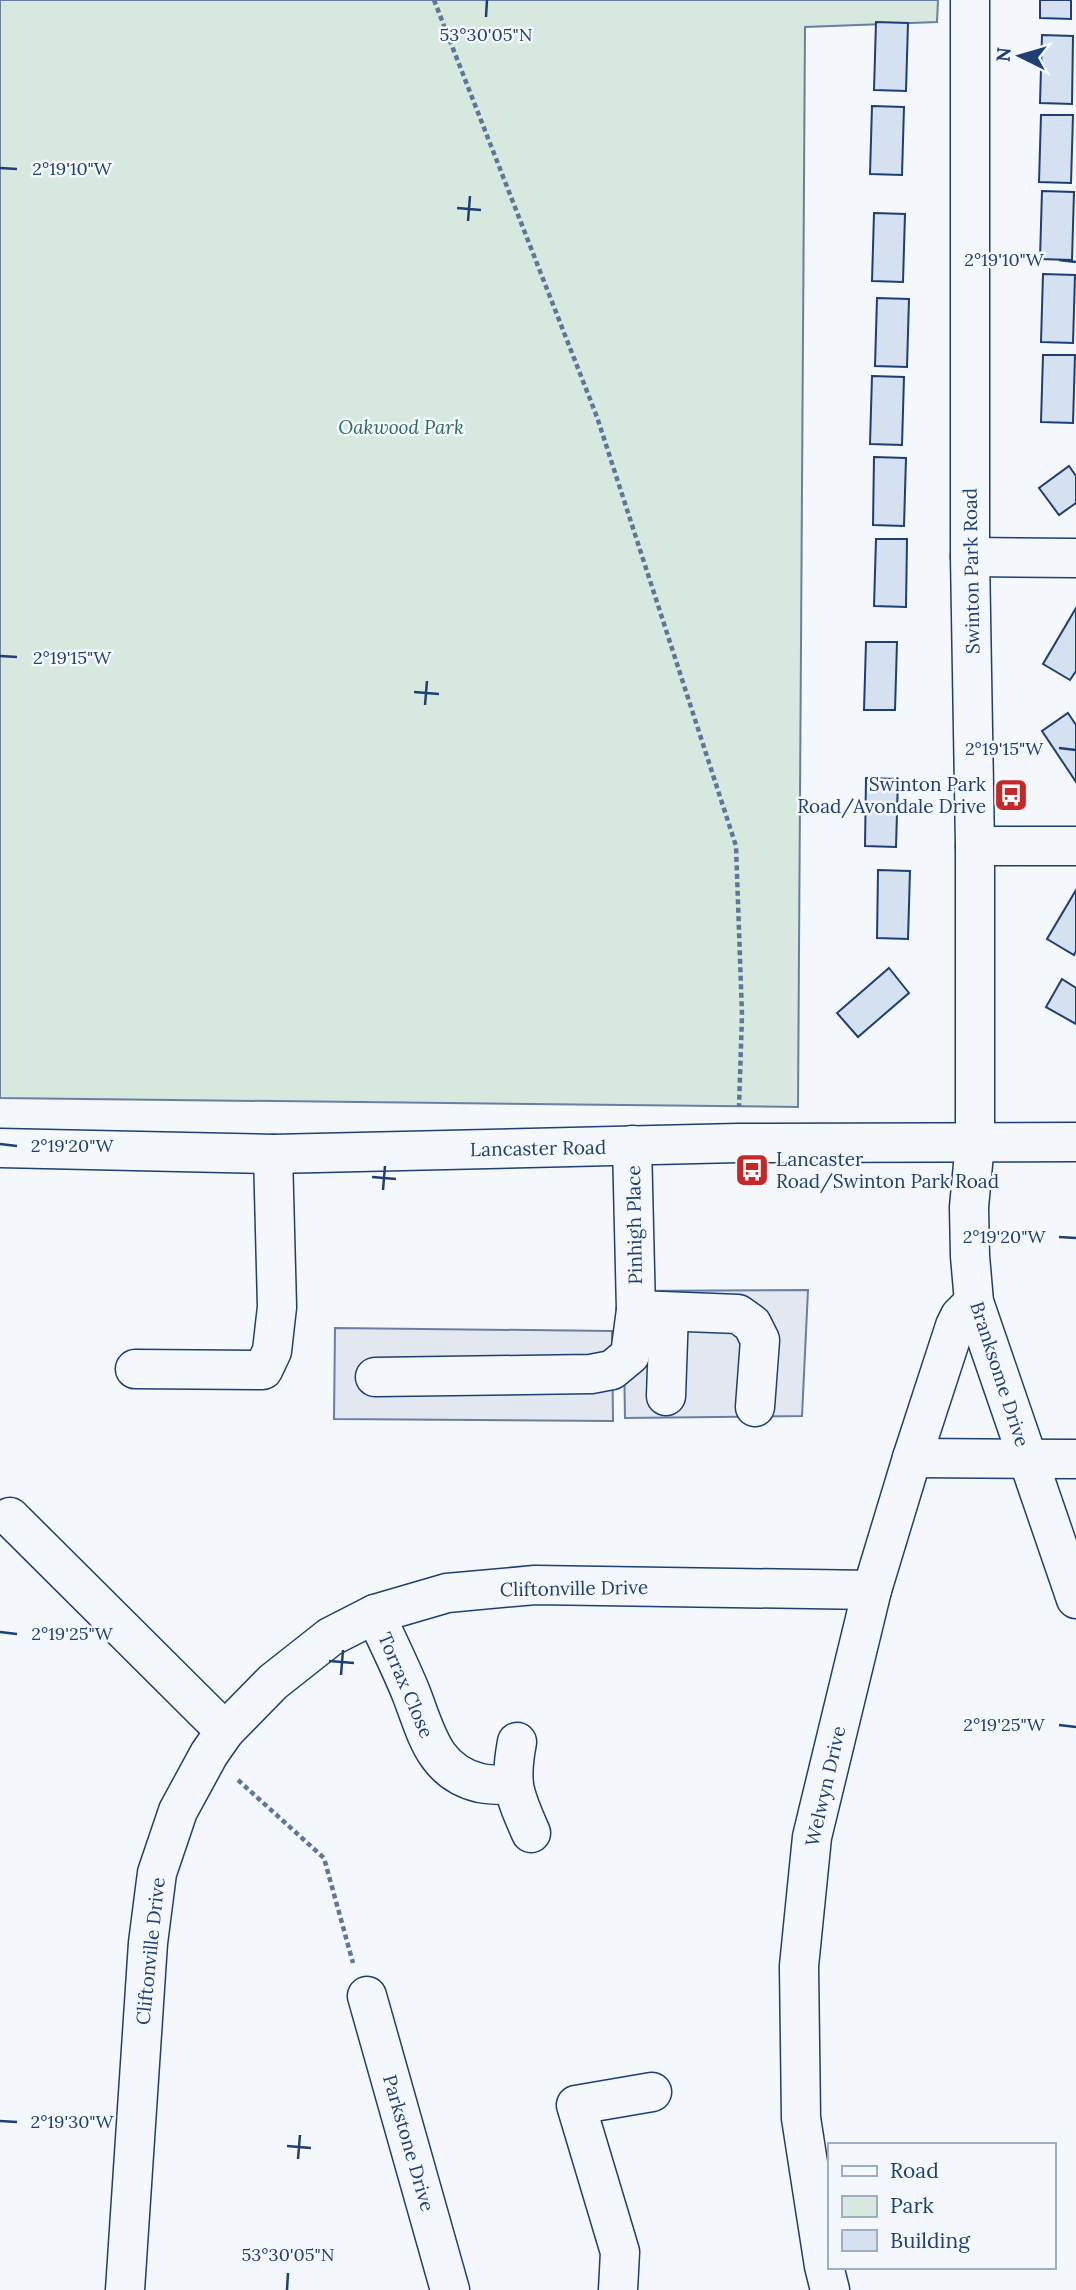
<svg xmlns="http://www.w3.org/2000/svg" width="1076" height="2290" viewBox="0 0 1076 2290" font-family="Lora,serif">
  <rect width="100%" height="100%" fill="#f4f7fb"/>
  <polygon fill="#d7e8df" stroke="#687fa3" stroke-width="2" points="0,0 938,0 937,22 805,27 798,1107 0,1098"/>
  <g fill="#e3e8f0" stroke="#687fa3" stroke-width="2">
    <polygon points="808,1290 802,1416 625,1418 623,1291"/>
    <polygon points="335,1328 612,1331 613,1421 334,1419"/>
  </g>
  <g fill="#d5e0f0" stroke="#1d3f73" stroke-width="2">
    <polygon points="1040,0 1071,0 1071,19 1040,18"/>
    <polygon points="876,22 908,23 906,91 874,90"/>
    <polygon points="1042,35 1073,36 1072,104 1040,103"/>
    <polygon points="872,106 904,107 902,175 870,174"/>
    <polygon points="1041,115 1073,115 1071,183 1039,182"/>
    <polygon points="1042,191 1074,192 1072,260 1040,259"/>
    <polygon points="874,213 905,214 903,282 872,281"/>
    <polygon points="1043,274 1075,275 1073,343 1041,342"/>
    <polygon points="877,298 909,299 907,367 875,366"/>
    <polygon points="1043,355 1075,355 1073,423 1041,422"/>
    <polygon points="872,376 904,377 902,445 870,444"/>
    <polygon points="874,457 906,458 904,526 873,525"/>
    <polygon points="1069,466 1076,476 1076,503 1059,515 1039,488"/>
    <polygon points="876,539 907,539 906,607 874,606"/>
    <polygon points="1076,608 1076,671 1070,680 1043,664"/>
    <polygon points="866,642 897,642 895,710 864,710"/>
    <polygon points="1068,713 1076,725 1076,782 1042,731"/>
    <polygon points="866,778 898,779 896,847 865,846"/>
    <polygon points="878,870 910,871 908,939 877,938"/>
    <polygon points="1076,890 1076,951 1074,955 1047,939"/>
    <polygon points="889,968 909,993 858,1037 837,1013"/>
    <polygon points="1062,979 1076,988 1076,1024 1046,1007"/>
  </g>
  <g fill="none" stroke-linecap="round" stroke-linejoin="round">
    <g stroke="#1d3f73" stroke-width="41">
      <g id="minor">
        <polyline points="970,0 970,557 975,846 975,1143 969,1207 970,1256 974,1302 1076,1599"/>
        <polyline points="970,557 1076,558"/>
        <polyline points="975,846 1076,846"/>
        <polyline points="632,1145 636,1310 738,1314 752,1324 760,1340 755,1407"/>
        <polyline points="135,1369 263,1370 272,1351 277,1307 273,1154"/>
        <polyline points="375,1377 591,1374 612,1370 630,1355 636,1310"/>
        <polyline points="666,1396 669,1312"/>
        <polyline points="912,1458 1076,1459"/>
        <polyline points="10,1517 225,1731"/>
        <path d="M375,1614C387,1640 400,1666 411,1693C426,1731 433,1772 480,1783C490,1785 502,1785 512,1785"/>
        <path d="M517,1742C509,1784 514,1794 531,1833"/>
        <polyline points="367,1996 450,2290"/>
        <polyline points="125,2290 148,1943 157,1873 178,1811 209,1754 225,1731 273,1682 330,1637 375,1614 447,1593 535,1585 872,1590"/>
        <polyline points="618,2290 620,2252 576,2105 652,2092"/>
        <polyline points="830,2290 824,2266 801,2118 799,1966 812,1837 872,1590 912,1458 955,1326 960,1316 974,1302"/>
      </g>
    </g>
    <g stroke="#1d3f73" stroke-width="41">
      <polyline id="major" points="0,1148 273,1154 738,1143 1076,1142"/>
    </g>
    <g stroke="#5e769c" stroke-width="4.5" stroke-dasharray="5 3.5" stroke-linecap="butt">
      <polyline points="434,0 597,417 736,846 742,1015 739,1107"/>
      <polyline points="238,1780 324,1858 353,1963"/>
    </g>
    <use href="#minor" stroke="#f4f7fb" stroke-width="38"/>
    <use href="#major" stroke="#f4f7fb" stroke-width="38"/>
  </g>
  <path fill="none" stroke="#1d3f73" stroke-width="2.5" d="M486,17L487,0M0,168L17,169M457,208L481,210M468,221L470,196M1059,260L1076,262M0,656L17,657M414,692L439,694M425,705L427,681M1059,748L1076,750M0,1144L17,1146M372,1177L396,1179M383,1190L385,1166M1059,1237L1076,1238M0,1632L17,1634M329,1661L354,1663M341,1675L343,1650M1059,1725L1076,1727M0,2121L17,2122M287,2146L311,2148M298,2159L300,2135M287,2290L288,2273"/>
  <defs>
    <g id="bus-square" transform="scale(1.75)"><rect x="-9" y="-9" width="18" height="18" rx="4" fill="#c62828" stroke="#f4f7fb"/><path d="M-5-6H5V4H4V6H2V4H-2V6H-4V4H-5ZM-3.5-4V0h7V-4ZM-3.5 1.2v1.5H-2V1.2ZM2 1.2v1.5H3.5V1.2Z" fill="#fff"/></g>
  </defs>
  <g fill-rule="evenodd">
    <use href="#bus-square" x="1011" y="795"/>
    <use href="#bus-square" x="752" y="1170"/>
  </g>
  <g text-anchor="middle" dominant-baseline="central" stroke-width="5" stroke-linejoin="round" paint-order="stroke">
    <g font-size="19" font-style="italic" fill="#2c6c60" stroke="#f4f7fb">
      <text x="401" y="427">Oakwood Park</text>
    </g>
    <g font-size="19" fill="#1d3f73" stroke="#f4f7fb">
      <text transform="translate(971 571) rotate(-91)">Swinton Park Road</text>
      <text transform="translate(538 1148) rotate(-1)">Lancaster Road</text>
      <text transform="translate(634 1225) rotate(-91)">Pinhigh Place</text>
      <text transform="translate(1000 1374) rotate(72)">Branksome Drive</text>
      <text transform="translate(574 1588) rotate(-1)">Cliftonville Drive</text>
      <text transform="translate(406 1685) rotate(67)">Torrax Close</text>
      <text transform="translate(825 1786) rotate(-77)">Welwyn Drive</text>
      <text transform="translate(150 1951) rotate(-84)">Cliftonville Drive</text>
      <text transform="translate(409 2143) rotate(74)">Parkstone Drive</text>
    </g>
    <g font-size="19" fill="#1d3f73" stroke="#f4f7fb" text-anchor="end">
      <text x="986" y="784">Swinton Park<tspan x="986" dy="22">Road/Avondale Drive</tspan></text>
      <text x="776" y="1159" text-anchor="start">Lancaster<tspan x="776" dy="22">Road/Swinton Park Road</tspan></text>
    </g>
  </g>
  <g font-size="18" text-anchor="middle" fill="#1d3f73" stroke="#f4f7fb" stroke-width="5" stroke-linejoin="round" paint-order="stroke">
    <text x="486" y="41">53°30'05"N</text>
    <text x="72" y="175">2°19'10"W</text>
    <text x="1004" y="266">2°19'10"W</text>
    <text x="72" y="664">2°19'15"W</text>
    <text x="1004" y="755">2°19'15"W</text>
    <text x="72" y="1152">2°19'20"W</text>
    <text x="1004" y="1243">2°19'20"W</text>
    <text x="72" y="1640">2°19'25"W</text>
    <text x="1004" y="1731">2°19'25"W</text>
    <text x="72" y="2128">2°19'30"W</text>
    <text x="288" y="2261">53°30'05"N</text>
  </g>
  <rect x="828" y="2143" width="228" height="126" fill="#f4f7fb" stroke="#9eadc5" stroke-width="2"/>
  <rect x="842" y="2166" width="35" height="10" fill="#f4f7fb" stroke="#9eadc5" stroke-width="2"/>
  <text x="890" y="2178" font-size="21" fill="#1d3f73">Road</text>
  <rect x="842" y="2196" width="35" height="21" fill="#d7e8df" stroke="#9eadc5" stroke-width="2"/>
  <text x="890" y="2213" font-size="21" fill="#1d3f73">Park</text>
  <rect x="842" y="2230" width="35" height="21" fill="#d5e0f0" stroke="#9eadc5" stroke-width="2"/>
  <text x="890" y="2248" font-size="21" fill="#1d3f73">Building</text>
  <g transform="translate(1020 56) rotate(275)" stroke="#f4f7fb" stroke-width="5" paint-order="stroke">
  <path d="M0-5L12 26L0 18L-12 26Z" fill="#1d3f73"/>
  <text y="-10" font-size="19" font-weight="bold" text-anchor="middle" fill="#1d3f73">N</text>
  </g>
</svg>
